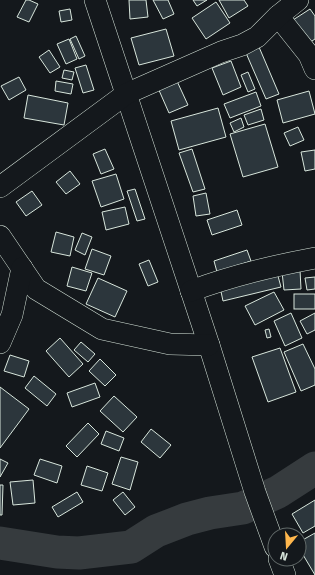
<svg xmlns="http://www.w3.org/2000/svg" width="315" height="575" viewBox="0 0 315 575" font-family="'Fira Sans',sans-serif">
  <rect width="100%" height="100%" fill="#14181c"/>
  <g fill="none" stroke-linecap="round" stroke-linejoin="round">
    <polyline stroke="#363b3e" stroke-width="33" points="0,543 57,552 79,553 131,547 156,531 187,519 210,513 243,508 278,492 315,468"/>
  </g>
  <g fill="#2c363c" stroke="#d8e6dc">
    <polygon points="26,0 29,0 38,4 29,22 17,17"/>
    <polygon points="129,0 146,0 148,17 130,19"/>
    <polygon points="153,0 168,0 174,14 163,19"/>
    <polygon points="193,0 207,0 197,6"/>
    <polygon points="219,0 244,0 248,6 229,18"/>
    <polygon points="216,2 230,23 206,39 192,18"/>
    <polygon points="70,9 72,20 61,22 59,11"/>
    <polygon points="310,9 315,16 315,39 309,43 293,20"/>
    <polygon points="166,29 174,56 139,65 131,38"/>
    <polygon points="76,36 85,56 79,59 70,39"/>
    <polygon points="69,39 77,59 66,64 57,44"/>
    <polygon points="259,47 279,94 266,99 246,53"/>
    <polygon points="49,50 60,67 50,73 39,57"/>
    <polygon points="231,61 241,87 223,95 212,68"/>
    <polygon points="86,65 94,90 83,93 75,68"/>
    <polygon points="64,70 74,72 72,80 62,78"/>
    <polygon points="248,72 255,89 248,92 241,75"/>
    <polygon points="19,77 26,90 9,100 1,86"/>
    <polygon points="176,79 188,105 169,113 158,88"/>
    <polygon points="56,81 73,84 71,94 55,91"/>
    <polygon points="309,91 315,114 283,123 277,100"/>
    <polygon points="256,92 261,106 230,118 224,104"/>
    <polygon points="28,95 68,103 64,125 24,118"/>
    <polygon points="218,108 226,137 179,150 171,121"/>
    <polygon points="261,109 264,120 248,125 244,115"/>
    <polygon points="241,118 244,127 234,132 230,123"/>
    <polygon points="265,124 278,167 243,177 230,134"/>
    <polygon points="298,127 304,140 290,146 284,133"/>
    <polygon points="105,149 114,169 101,174 93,154"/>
    <polygon points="192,149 205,189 193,192 179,153"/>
    <polygon points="315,150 315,169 305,171 301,152"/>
    <polygon points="70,171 80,184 66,194 56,182"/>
    <polygon points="116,174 124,199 101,207 92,181"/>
    <polygon points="135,189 145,219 137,221 127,191"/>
    <polygon points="32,191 42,205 26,216 16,202"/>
    <polygon points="206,193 210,214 196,216 193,196"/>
    <polygon points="125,207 129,224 106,230 102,212"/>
    <polygon points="237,210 242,225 212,235 207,220"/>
    <polygon points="56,232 74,237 70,256 51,252"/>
    <polygon points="82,233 92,237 85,255 75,250"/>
    <polygon points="92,249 111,256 104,275 85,269"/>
    <polygon points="247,250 251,261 217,272 214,261"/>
    <polygon points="149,260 158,282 148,286 139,264"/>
    <polygon points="72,267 92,273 86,291 67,286"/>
    <polygon points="276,269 281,287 223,301 219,282"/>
    <polygon points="300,270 301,289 284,290 282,272"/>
    <polygon points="315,277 315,289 307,290 305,278"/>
    <polygon points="98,278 127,291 115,317 86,304"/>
    <polygon points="274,292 284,310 255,325 245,306"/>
    <rect x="294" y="294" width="21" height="15"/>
    <polygon points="291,313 302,338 285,346 274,321"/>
    <polygon points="315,313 315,330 307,334 300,321"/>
    <polygon points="269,329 271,337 267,338 265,330"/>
    <polygon points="60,338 83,364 69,377 46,351"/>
    <polygon points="81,342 95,354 88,362 74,350"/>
    <polygon points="303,344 315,369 315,385 301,391 284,352"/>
    <polygon points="280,348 296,392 268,402 252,357"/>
    <polygon points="10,355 29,361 24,377 4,371"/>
    <polygon points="100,359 116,375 105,386 89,371"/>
    <polygon points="34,376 56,394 47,406 25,388"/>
    <polygon points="95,383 100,397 72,407 67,393"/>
    <polygon points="0,387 29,409 0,448"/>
    <polygon points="114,396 137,417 123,432 100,411"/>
    <polygon points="88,423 99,434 77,457 66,446"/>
    <polygon points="151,429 171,445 160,458 141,442"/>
    <polygon points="106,431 124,438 119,451 101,444"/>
    <polygon points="121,457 138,462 130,490 112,484"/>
    <polygon points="0,459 8,463 0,477"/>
    <polygon points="40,459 62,466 57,483 34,475"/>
    <polygon points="87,466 108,473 102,491 81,485"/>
    <polygon points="33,480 35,503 13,505 10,482"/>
    <polygon points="0,485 3,485 2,515 0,515"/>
    <polygon points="77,492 83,502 58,517 52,507"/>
    <polygon points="123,492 135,507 125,515 113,500"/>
    <polygon points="315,500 315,526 303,533 292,514"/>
    <polygon points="315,533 315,575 299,548 299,542"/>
  </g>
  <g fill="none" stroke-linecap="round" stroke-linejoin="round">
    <g stroke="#d8e6dc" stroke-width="22">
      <g id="minor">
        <polyline points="95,0 209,345 255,492 275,547"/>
        <polyline points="278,16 309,55 315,69"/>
        <polyline points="0,187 126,94 221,52 242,45 257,37 278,16 298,0"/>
        <polyline points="0,236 36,289 102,329 170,344 209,345"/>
        <path d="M191,291C231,276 272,266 315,258"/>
        <polyline points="0,343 12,315 22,268"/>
        <polyline points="279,559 285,575"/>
      </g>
    </g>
    <use href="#minor" stroke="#14181c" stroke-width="21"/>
  </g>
  <g transform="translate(287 547) rotate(198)"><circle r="19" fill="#14181c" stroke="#626a69"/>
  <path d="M0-3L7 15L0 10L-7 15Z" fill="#ffb74d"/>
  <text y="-6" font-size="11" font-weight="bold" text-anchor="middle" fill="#d8e6dc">N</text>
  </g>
</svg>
